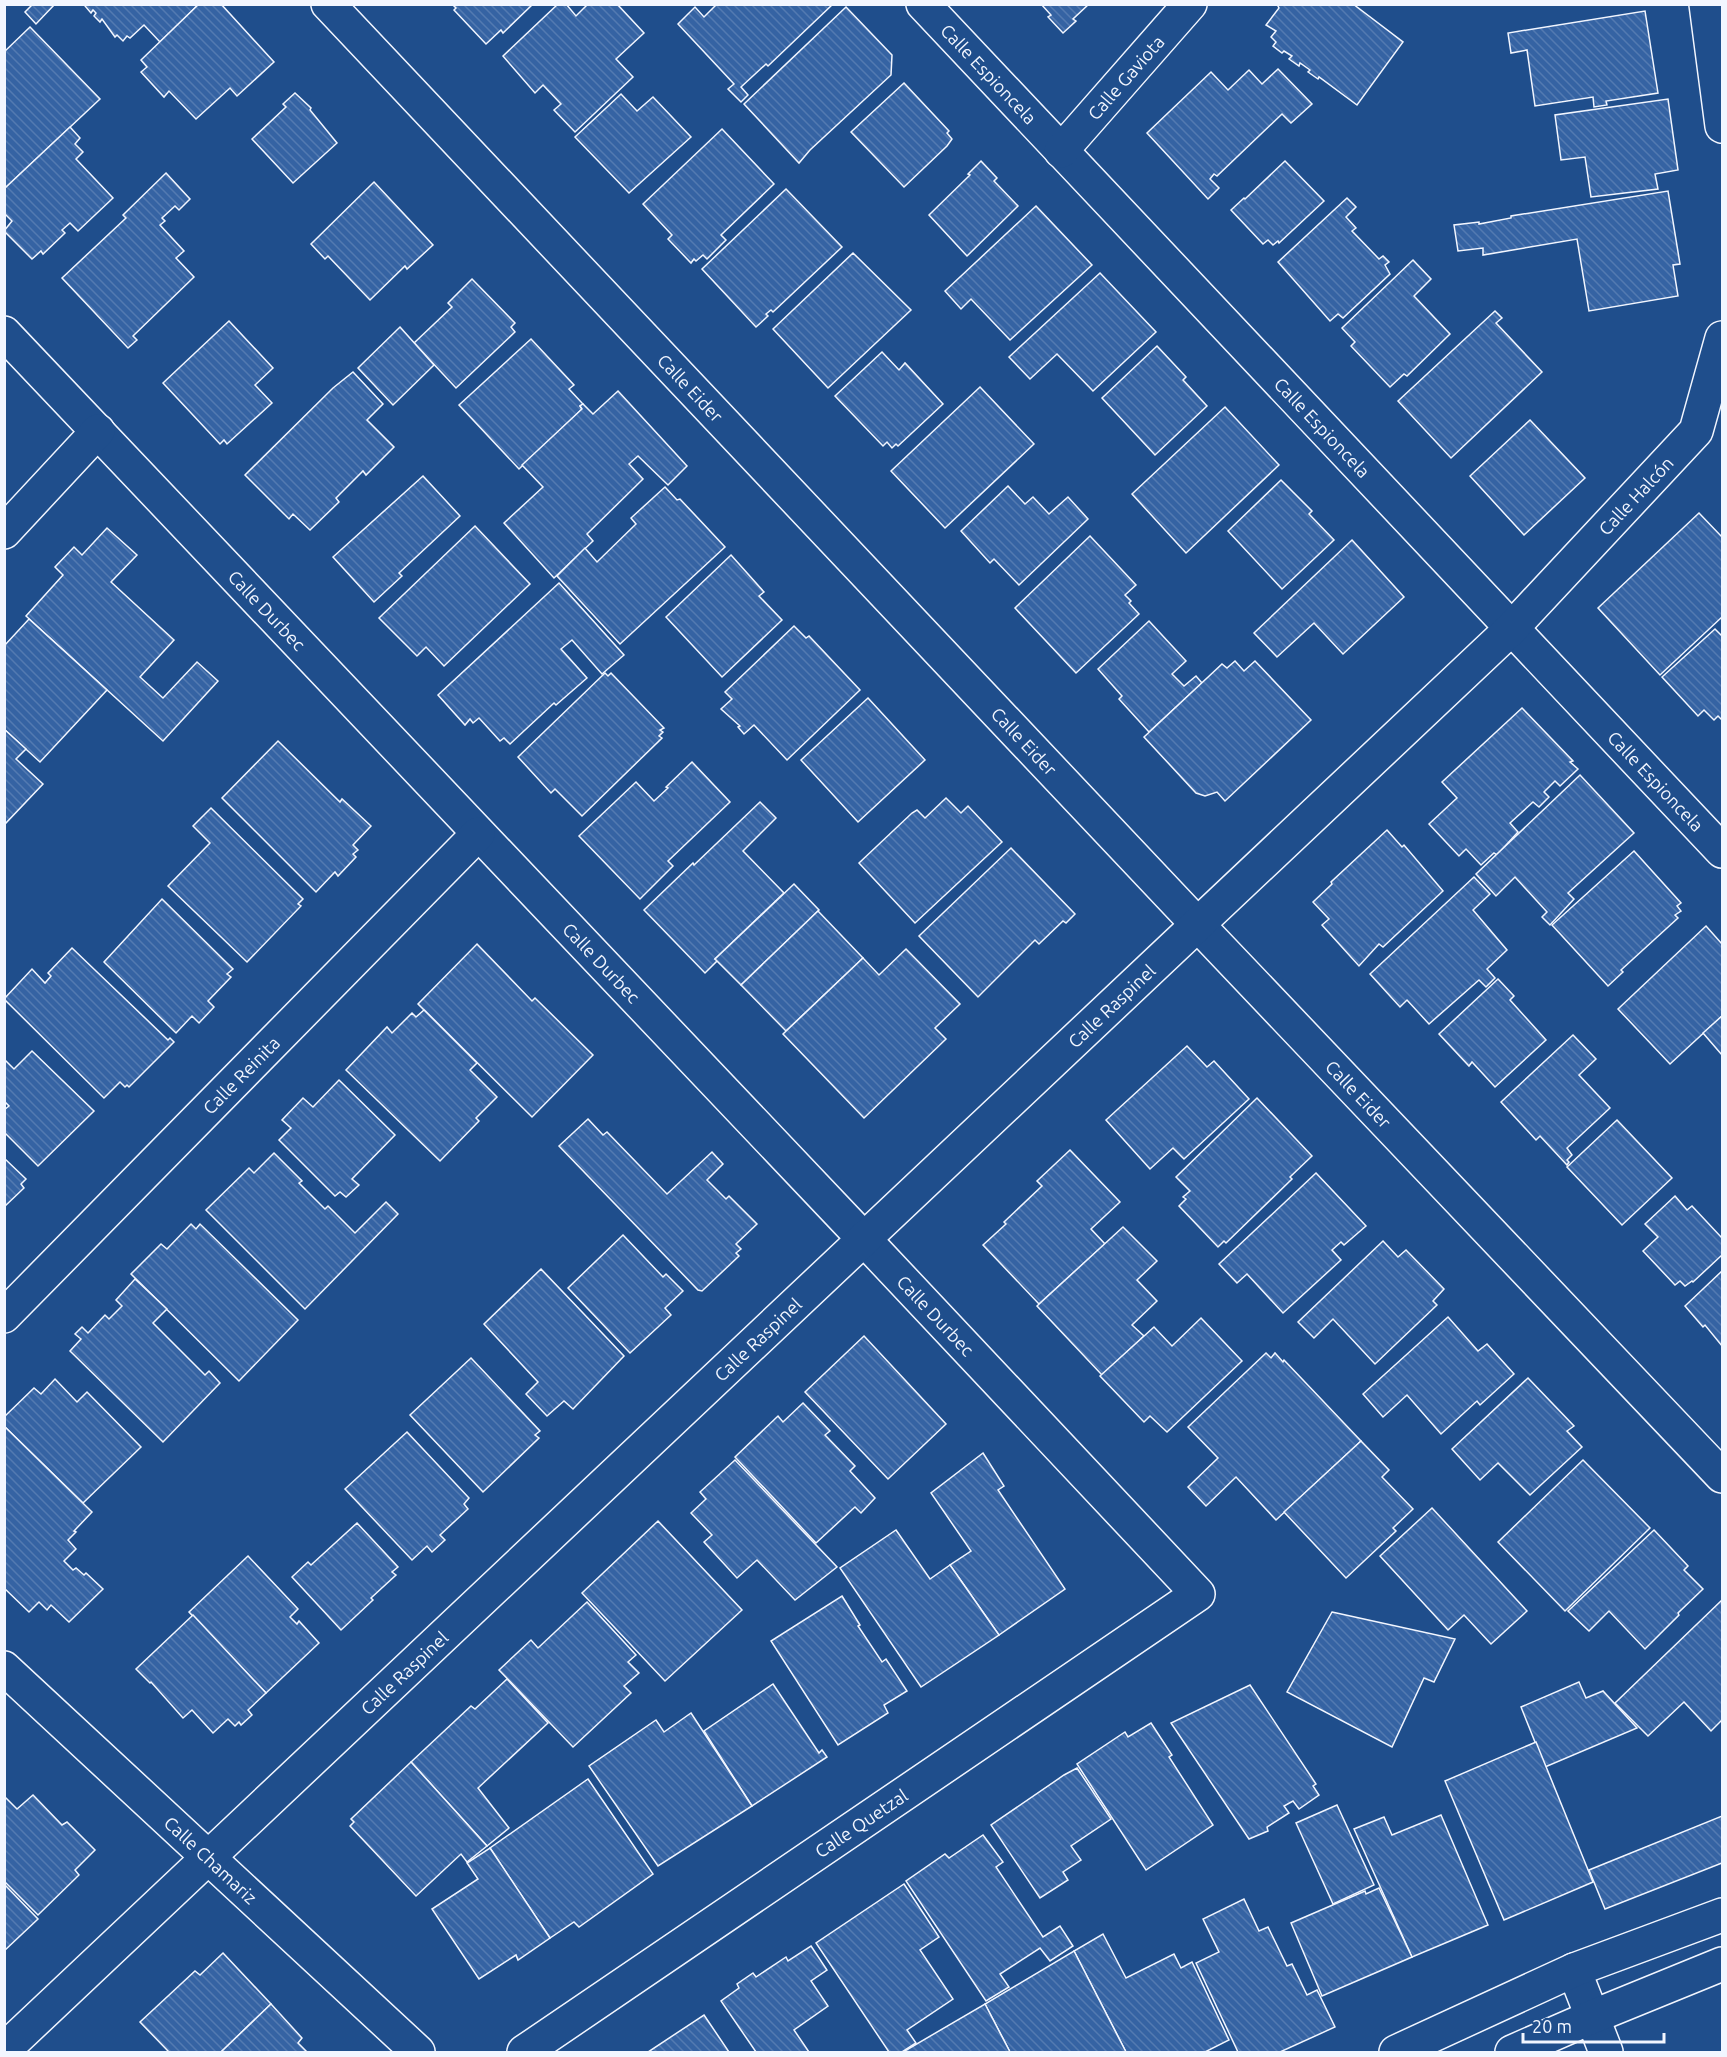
<svg xmlns="http://www.w3.org/2000/svg" width="1727" height="2057" viewBox="0 0 1727 2057" font-family="Ubuntu,sans-serif">
  <defs>
    <pattern id="building-back-hatch" width="6" height="6" patternUnits="userSpaceOnUse" patternTransform="scale(1.5)"><rect width="6" height="6" fill="#3563a3"/><path d="M-1 5l2 2M0 0l6 6M5-1l2 2" fill="none" stroke="#537ab1"/></pattern>
  </defs>
  <rect width="100%" height="100%" fill="#1f4e8c"/>
  <g fill="url(#building-back-hatch)" stroke="#f2f6ff" stroke-width="1.5">
    <polygon points="33,4 55,4 36,24 25,12"/>
    <polygon points="86,4 199,4 160,42 144,25 130,38 127,36 123,41 117,35 115,37 102,19 100,22 94,16 96,13 93,10 91,13 85,6"/>
    <polygon points="199,4 221,4 274,62 237,96 230,88 196,119 169,91 164,97 141,72 147,67 141,60"/>
    <polygon points="452,4 533,4 503,33 501,30 486,44 454,10 456,8"/>
    <polygon points="558,4 566,4 576,16 588,4 617,4 644,33 616,59 633,77 575,132 554,110 561,104 543,85 535,93 503,56"/>
    <polygon points="717,4 833,4 768,66 766,64 741,87 748,95 741,102 728,89 734,84 678,24 695,7 704,17"/>
    <polygon points="1041,4 1089,4 1073,19 1076,21 1063,33 1048,17 1051,15"/>
    <polygon points="1279,4 1353,4 1403,42 1357,105 1319,77 1318,79 1308,72 1310,70 1300,63 1299,66 1289,59 1292,56 1284,51 1282,53 1273,46 1276,42 1271,37 1276,31 1266,25 1279,8 1278,6"/>
    <polygon points="846,7 892,55 891,75 810,150 799,163 744,104"/>
    <polygon points="1645,11 1658,93 1606,101 1607,105 1594,107 1593,97 1535,106 1527,50 1511,53 1508,33"/>
    <polygon points="30,27 100,99 4,189 4,52"/>
    <polygon points="1278,69 1312,104 1291,123 1282,114 1217,176 1214,174 1210,179 1219,188 1208,199 1147,133 1211,72 1228,90 1249,70 1262,84"/>
    <polygon points="904,83 949,131 947,133 952,139 947,146 904,187 851,132"/>
    <polygon points="295,93 311,108 310,110 337,143 293,183 252,139 286,107 283,104"/>
    <polygon points="621,94 637,111 653,97 691,137 629,193 575,137"/>
    <polygon points="1668,99 1678,170 1655,174 1658,189 1591,197 1585,157 1561,160 1555,115"/>
    <polygon points="70,127 80,138 75,144 83,152 76,159 113,198 78,231 70,223 62,230 65,233 43,254 41,251 32,259 4,231 12,221 4,213 4,189"/>
    <polygon points="722,129 774,184 721,235 726,240 707,259 703,255 696,261 694,259 691,263 668,239 672,235 643,204"/>
    <polygon points="981,161 997,178 994,181 1018,206 967,256 929,215 970,175 968,174"/>
    <polygon points="1285,161 1324,201 1279,243 1278,241 1273,245 1268,240 1263,244 1231,210 1244,198 1245,199"/>
    <polygon points="166,173 190,199 179,210 175,206 162,218 165,221 160,225 184,251 176,258 194,277 133,336 137,340 128,348 62,278 126,218 123,215"/>
    <polygon points="374,182 433,245 407,269 405,266 370,300 328,256 325,259 311,244"/>
    <polygon points="786,189 842,247 773,312 771,310 766,314 768,316 756,327 702,269"/>
    <polygon points="1668,191 1680,264 1673,265 1678,296 1589,311 1577,239 1483,255 1483,248 1458,251 1454,225 1479,222 1479,224 1511,218 1511,216"/>
    <polygon points="1347,198 1356,207 1346,217 1356,228 1352,231 1379,259 1383,256 1389,262 1385,265 1390,274 1343,318 1338,314 1330,321 1278,262"/>
    <polygon points="1036,206 1092,265 1010,340 971,299 961,309 945,291"/>
    <polygon points="853,253 911,310 828,388 773,329"/>
    <polygon points="1413,260 1431,279 1414,296 1450,334 1407,376 1404,374 1390,387 1351,346 1355,342 1342,328"/>
    <polygon points="1100,273 1156,332 1093,391 1057,354 1030,379 1009,357"/>
    <polygon points="472,279 515,323 511,327 515,332 456,388 414,343 452,307 448,303"/>
    <polygon points="1495,311 1502,318 1496,323 1542,372 1451,458 1398,401"/>
    <polygon points="229,321 273,368 255,385 272,403 227,444 224,440 220,444 163,383"/>
    <polygon points="400,327 434,365 393,405 358,368"/>
    <polygon points="531,339 574,385 569,389 583,404 580,406 582,409 519,469 459,405"/>
    <polygon points="1157,346 1186,377 1183,380 1207,406 1155,455 1102,398"/>
    <polygon points="882,352 899,370 905,363 943,404 898,446 896,444 892,448 887,442 883,446 835,396"/>
    <polygon points="353,372 383,404 367,420 394,447 366,475 363,471 336,498 339,502 310,530 293,514 289,519 245,475 333,388"/>
    <polygon points="980,387 1034,444 945,528 891,471"/>
    <polygon points="618,391 687,466 668,485 638,456 629,464 643,479 587,534 593,541 554,578 504,523 543,487 522,465 582,409 580,406 583,404 593,414"/>
    <polygon points="1225,407 1279,465 1186,553 1132,494"/>
    <polygon points="1530,420 1585,478 1524,535 1470,476"/>
    <polygon points="423,476 460,516 399,573 402,576 374,602 333,557"/>
    <polygon points="1281,480 1312,511 1309,514 1334,540 1282,589 1228,531"/>
    <polygon points="1008,486 1025,504 1033,497 1049,514 1068,497 1088,519 1019,585 994,559 990,563 961,531"/>
    <polygon points="665,487 677,500 680,499 725,547 620,644 557,576 585,548 597,562 636,524 631,518"/>
    <polygon points="1699,513 1722,537 1722,617 1660,675 1598,608"/>
    <polygon points="475,526 530,584 444,666 426,647 417,656 379,618"/>
    <polygon points="107,528 137,555 111,582 174,640 140,677 163,698 197,662 218,681 163,741 26,616 63,575 55,567 74,547 82,555"/>
    <polygon points="1090,536 1136,585 1125,595 1131,601 1129,603 1139,614 1076,673 1015,608"/>
    <polygon points="1352,540 1404,597 1343,654 1314,623 1277,657 1254,633"/>
    <polygon points="731,555 764,592 759,596 782,620 722,677 666,617"/>
    <polygon points="559,583 624,655 602,674 572,640 561,649 587,678 556,705 554,703 510,744 504,738 500,741 479,718 473,723 470,719 465,725 438,695"/>
    <polygon points="29,619 107,690 40,762 4,729 4,646"/>
    <polygon points="1149,621 1186,661 1172,674 1184,686 1196,676 1202,683 1149,732 1119,699 1122,696 1098,669"/>
    <polygon points="794,626 806,638 809,636 860,690 787,760 754,725 744,734 738,727 740,726 721,709 732,699 725,692"/>
    <polygon points="1715,629 1722,636 1722,720 1718,716 1714,720 1704,710 1698,716 1662,677"/>
    <polygon points="1235,661 1244,671 1255,661 1311,720 1225,801 1217,792 1205,796 1196,793 1144,737 1222,664 1227,668"/>
    <polygon points="605,673 608,676 611,673 664,728 660,730 663,732 659,736 662,738 582,816 555,789 551,793 518,757"/>
    <polygon points="868,698 925,760 858,822 801,760"/>
    <polygon points="1522,708 1573,761 1570,762 1578,769 1560,786 1555,781 1544,792 1549,797 1539,807 1533,802 1510,823 1518,832 1497,855 1494,853 1481,865 1466,849 1459,856 1429,824 1457,798 1442,782"/>
    <polygon points="4,729 26,749 16,759 43,784 4,825"/>
    <polygon points="278,741 340,802 342,799 371,826 353,845 358,850 353,854 356,857 338,876 335,872 316,892 222,798"/>
    <polygon points="692,762 730,802 668,861 673,866 640,899 579,836 636,782 654,801 668,788 666,787"/>
    <polygon points="1580,775 1634,833 1568,893 1574,899 1550,925 1542,917 1547,912 1515,877 1496,896 1476,874"/>
    <polygon points="946,798 961,813 968,806 1002,842 915,923 859,863 912,813 917,810 925,818"/>
    <polygon points="760,802 776,818 743,851 784,893 715,959 718,960 705,973 644,910 693,863 694,865"/>
    <polygon points="211,808 303,899 298,904 301,906 247,962 168,886 210,843 193,826"/>
    <polygon points="1387,830 1402,847 1404,845 1443,891 1383,947 1379,944 1359,966 1322,925 1329,919 1313,902 1332,884 1331,882"/>
    <polygon points="1011,848 1075,914 1066,923 1063,921 1039,944 1035,940 978,997 919,936"/>
    <polygon points="1634,851 1681,903 1677,906 1681,911 1675,915 1678,918 1621,970 1623,972 1608,986 1552,925"/>
    <polygon points="1474,877 1490,894 1473,910 1507,950 1487,969 1495,978 1486,987 1479,980 1429,1024 1407,1000 1400,1007 1370,974"/>
    <polygon points="794,884 819,910 741,985 715,959"/>
    <polygon points="162,899 233,969 227,974 231,977 208,1001 214,1007 199,1023 192,1016 176,1033 104,962"/>
    <polygon points="818,911 863,958 786,1031 741,985"/>
    <polygon points="1706,926 1722,944 1722,1016 1670,1064 1618,1009"/>
    <polygon points="477,944 532,1001 535,998 593,1055 532,1117 418,1004"/>
    <polygon points="72,948 168,1040 170,1038 174,1042 129,1087 127,1085 125,1087 120,1082 104,1098 4,999 32,969 45,983 51,976 48,973"/>
    <polygon points="906,949 960,1004 935,1028 946,1039 864,1118 783,1034 863,958 879,975"/>
    <polygon points="1498,979 1514,996 1510,1000 1546,1040 1495,1087 1472,1062 1469,1066 1439,1034"/>
    <polygon points="424,1010 477,1063 470,1070 497,1097 476,1118 479,1121 440,1161 346,1070 387,1027 392,1033 412,1013 416,1017"/>
    <polygon points="1722,1016 1722,1055 1703,1033"/>
    <polygon points="1573,1035 1596,1059 1579,1075 1610,1108 1567,1148 1572,1155 1567,1160 1569,1162 1567,1165 1540,1136 1536,1140 1501,1102"/>
    <polygon points="1187,1046 1207,1067 1214,1061 1249,1099 1184,1159 1173,1148 1150,1169 1106,1120"/>
    <polygon points="32,1051 94,1111 38,1166 4,1132 4,1110 9,1106 4,1101 4,1059 14,1069"/>
    <polygon points="339,1080 395,1135 352,1179 359,1185 346,1197 340,1192 335,1196 279,1140 291,1128 282,1120 303,1098 313,1107"/>
    <polygon points="1257,1098 1312,1156 1290,1177 1292,1179 1226,1243 1224,1241 1218,1247 1179,1206 1186,1199 1183,1197 1190,1191 1176,1177"/>
    <polygon points="588,1119 603,1135 607,1132 667,1194 712,1152 723,1164 707,1180 726,1199 729,1196 757,1224 736,1244 741,1249 736,1253 739,1256 702,1291 698,1290 559,1146"/>
    <polygon points="1617,1120 1672,1178 1622,1225 1567,1167"/>
    <polygon points="1070,1150 1120,1202 1091,1229 1105,1244 1039,1304 983,1245 1006,1224 1004,1222 1042,1186 1037,1181"/>
    <polygon points="274,1153 302,1181 299,1183 325,1209 328,1206 355,1233 386,1202 398,1214 305,1309 206,1210 249,1168 254,1173"/>
    <polygon points="4,1158 26,1179 21,1184 24,1188 4,1207"/>
    <polygon points="1316,1173 1366,1226 1344,1245 1341,1242 1332,1250 1341,1260 1283,1313 1247,1274 1237,1283 1219,1264"/>
    <polygon points="1675,1196 1687,1210 1692,1206 1722,1238 1722,1255 1693,1282 1692,1281 1685,1286 1680,1281 1675,1285 1643,1251 1658,1237 1645,1224"/>
    <polygon points="191,1224 196,1229 200,1224 298,1320 239,1381 131,1274 161,1244 167,1249"/>
    <polygon points="1123,1227 1157,1261 1137,1280 1157,1301 1132,1325 1144,1336 1102,1375 1037,1306"/>
    <polygon points="623,1235 663,1277 666,1274 683,1291 665,1308 671,1315 630,1353 568,1288"/>
    <polygon points="1383,1241 1398,1257 1406,1250 1444,1289 1433,1301 1437,1305 1375,1364 1333,1319 1314,1338 1298,1322"/>
    <polygon points="541,1269 624,1356 573,1409 564,1401 547,1416 526,1394 538,1382 484,1324"/>
    <polygon points="1722,1271 1722,1346 1705,1325 1703,1327 1685,1306"/>
    <polygon points="135,1279 167,1309 153,1323 205,1375 209,1371 220,1383 163,1442 70,1351 81,1339 75,1334 82,1327 88,1333 105,1315 109,1319 122,1306 116,1300"/>
    <polygon points="1448,1317 1478,1351 1487,1344 1514,1374 1480,1405 1477,1401 1441,1434 1407,1395 1383,1417 1363,1394"/>
    <polygon points="1201,1318 1242,1361 1167,1432 1150,1416 1144,1422 1100,1376 1154,1327 1172,1346"/>
    <polygon points="864,1336 946,1424 888,1479 805,1392"/>
    <polygon points="1266,1353 1271,1358 1275,1353 1283,1362 1284,1360 1361,1441 1276,1520 1236,1477 1206,1506 1188,1487 1218,1458 1188,1427"/>
    <polygon points="471,1358 540,1431 535,1435 539,1438 483,1492 410,1415"/>
    <polygon points="1528,1378 1574,1426 1567,1431 1582,1447 1530,1495 1498,1463 1480,1480 1452,1449"/>
    <polygon points="55,1379 77,1402 87,1392 141,1447 83,1503 4,1426 4,1417 34,1388 41,1394"/>
    <polygon points="803,1403 830,1431 825,1435 855,1466 850,1471 875,1498 861,1513 855,1507 816,1543 735,1457 778,1416 783,1422"/>
    <polygon points="4,1426 92,1512 74,1531 76,1532 68,1540 76,1549 64,1561 73,1570 76,1568 84,1575 86,1573 103,1589 69,1622 51,1605 47,1610 39,1602 29,1612 4,1588"/>
    <polygon points="407,1432 469,1498 464,1504 468,1509 440,1535 445,1540 432,1552 427,1546 412,1560 345,1489"/>
    <polygon points="1361,1441 1389,1470 1382,1477 1413,1509 1393,1528 1396,1531 1346,1578 1284,1512"/>
    <polygon points="983,1453 1004,1486 998,1490 1065,1589 999,1635 950,1565 971,1551 931,1493"/>
    <polygon points="735,1460 837,1567 795,1600 757,1560 737,1578 704,1542 712,1535 691,1513 706,1499 700,1492"/>
    <polygon points="1583,1460 1650,1528 1565,1611 1498,1542"/>
    <polygon points="1432,1508 1527,1611 1491,1644 1464,1615 1448,1630 1380,1556"/>
    <polygon points="658,1521 742,1610 665,1681 582,1593"/>
    <polygon points="357,1523 398,1567 392,1572 396,1575 371,1598 373,1600 341,1630 292,1577 308,1562 311,1565"/>
    <polygon points="896,1530 930,1579 950,1565 999,1635 921,1687 840,1568"/>
    <polygon points="1654,1530 1688,1566 1684,1570 1703,1589 1678,1613 1679,1615 1645,1649 1609,1611 1589,1631 1568,1611"/>
    <polygon points="248,1556 298,1609 290,1617 297,1624 299,1621 319,1643 266,1693 189,1612"/>
    <polygon points="842,1596 860,1625 858,1626 882,1662 886,1659 907,1691 884,1705 888,1713 838,1745 771,1641"/>
    <polygon points="1722,1600 1722,1720 1711,1731 1684,1702 1648,1736 1615,1703"/>
    <polygon points="587,1602 636,1655 628,1662 639,1673 624,1686 631,1693 573,1747 499,1670 531,1640 538,1648"/>
    <polygon points="1332,1612 1455,1639 1434,1682 1424,1678 1392,1747 1287,1692"/>
    <polygon points="193,1615 266,1693 248,1710 252,1715 241,1725 239,1722 235,1726 228,1719 213,1733 192,1710 183,1718 151,1682 150,1683 136,1669"/>
    <polygon points="507,1679 548,1723 478,1788 509,1828 487,1846 411,1762 471,1706 475,1709"/>
    <polygon points="1579,1682 1586,1698 1603,1691 1637,1728 1545,1767 1521,1707"/>
    <polygon points="773,1684 819,1753 822,1750 827,1757 752,1806 704,1731"/>
    <polygon points="1250,1685 1316,1784 1313,1786 1319,1795 1299,1809 1293,1801 1284,1806 1289,1813 1267,1827 1268,1831 1249,1839 1171,1723"/>
    <polygon points="691,1713 752,1806 658,1866 589,1766 656,1720 664,1732"/>
    <polygon points="1151,1723 1172,1755 1169,1757 1213,1825 1146,1870 1077,1764 1125,1732 1128,1737"/>
    <polygon points="1536,1742 1593,1882 1504,1920 1445,1781"/>
    <polygon points="411,1762 487,1846 467,1862 461,1854 416,1896 350,1826 354,1822 351,1819"/>
    <polygon points="1077,1768 1111,1819 1071,1846 1081,1860 1063,1872 1068,1880 1040,1898 991,1825 1064,1775"/>
    <polygon points="588,1779 653,1874 579,1927 574,1922 550,1938 490,1848"/>
    <polygon points="33,1795 62,1825 67,1822 95,1850 75,1870 79,1875 38,1915 4,1881 4,1796 17,1809"/>
    <polygon points="1337,1805 1374,1885 1333,1904 1296,1823"/>
    <polygon points="1441,1815 1488,1925 1412,1957 1354,1829 1384,1817 1392,1835"/>
    <polygon points="1722,1816 1722,1863 1605,1909 1589,1870"/>
    <polygon points="983,1835 1003,1862 996,1867 1043,1937 1060,1926 1073,1946 1050,1961 1040,1948 1000,1974 1009,1987 986,2001 906,1881 945,1854 949,1858"/>
    <polygon points="490,1848 550,1938 518,1960 516,1955 479,1979 432,1909 478,1879 467,1863"/>
    <polygon points="904,1884 939,1937 920,1950 953,1999 907,2030 916,2043 902,2052 889,2052 816,1943"/>
    <polygon points="6,1886 38,1919 4,1951 4,1887"/>
    <polygon points="1379,1888 1412,1957 1322,1996 1291,1923 1365,1891 1366,1894"/>
    <polygon points="1244,1899 1259,1931 1268,1927 1287,1966 1292,1964 1307,1995 1317,1990 1335,2027 1280,2052 1238,2052 1196,1963 1219,1952 1203,1919"/>
    <polygon points="1103,1934 1126,1978 1174,1954 1181,1968 1192,1962 1229,2040 1205,2052 1126,2052 1074,1951"/>
    <polygon points="811,1946 827,1970 811,1981 828,2006 794,2030 809,2052 756,2052 721,2001 739,1988 737,1984 753,1973 756,1977 786,1957 788,1961"/>
    <polygon points="1074,1951 1126,2052 1010,2052 985,2004"/>
    <polygon points="223,1953 271,2004 221,2052 169,2052 140,2022 195,1971 200,1975"/>
    <polygon points="271,2004 302,2038 298,2043 307,2052 221,2052"/>
    <polygon points="985,2004 1010,2052 903,2052"/>
    <polygon points="704,2015 729,2052 648,2052"/>
  </g>
  <g fill="none" stroke-linecap="round" stroke-linejoin="round">
    <g stroke="#f2f6ff" stroke-width="36">
      <g id="street">
        <path id="s1" d="M328,4L1198,925L1722,1476"/>
        <path id="s2" d="M923,4L1722,851"/>
        <polyline points="1706,4 1722,126"/>
        <path id="s3" d="M1061,151L1190,4"/>
        <path id="s4" d="M4,333L863,1238L1198,1594L524,2052"/>
        <polyline points="4,532 98,431"/>
        <path id="s5" d="M4,1316L478,834"/>
        <path id="s6" d="M4,1668L418,2052"/>
        <polyline points="1574,1970 1606,2052"/>
        <path id="s7" d="M4,2050L1511,629L1696,431L1722,338"/>
      </g>
    </g>
    <g stroke="#f2f6ff" stroke-width="36">
      <g id="secondary">
        <polyline points="1396,2052 1574,1970 1722,1915"/>
        <polyline points="1512,2052 1592,2017 1722,1964"/>
      </g>
    </g>
    <use href="#street" stroke="#1f4e8c" stroke-width="33"/>
    <use href="#secondary" stroke="#1f4e8c" stroke-width="33"/>
  </g>
  <g text-anchor="middle" dominant-baseline="central" stroke-width="4.5" stroke-linejoin="round" paint-order="stroke">
    <g font-size="18" fill="#f2f6ff" stroke="#1f4e8c">
      <text stroke="none"><textPath href="#s2" startOffset="96">Calle Espioncela</textPath></text>
      <text stroke="none"><textPath href="#s3" startOffset="98">Calle Gaviota</textPath></text>
      <text stroke="none"><textPath href="#s1" startOffset="528">Calle Eider</textPath></text>
      <text stroke="none"><textPath href="#s2" startOffset="582">Calle Espioncela</textPath></text>
      <text stroke="none"><textPath href="#s7" startOffset="2254">Calle Halcón</textPath></text>
      <text stroke="none"><textPath href="#s4" startOffset="382">Calle Durbec</textPath></text>
      <text stroke="none"><textPath href="#s1" startOffset="1014">Calle Eider</textPath></text>
      <text stroke="none"><textPath href="#s2" startOffset="1068">Calle Espioncela</textPath></text>
      <text stroke="none"><textPath href="#s4" startOffset="868">Calle Durbec</textPath></text>
      <text stroke="none"><textPath href="#s7" startOffset="1522">Calle Raspinel</textPath></text>
      <text stroke="none"><textPath href="#s5" startOffset="338">Calle Reinita</textPath></text>
      <text stroke="none"><textPath href="#s1" startOffset="1500">Calle Eider</textPath></text>
      <text stroke="none"><textPath href="#s4" startOffset="1354">Calle Durbec</textPath></text>
      <text stroke="none"><textPath href="#s7" startOffset="1036">Calle Raspinel</textPath></text>
      <text stroke="none"><textPath href="#s7" startOffset="550">Calle Raspinel</textPath></text>
      <text transform="translate(861 1823) rotate(-34)">Calle Quetzal</text>
      <text stroke="none"><textPath href="#s6" startOffset="282">Calle Chamariz</textPath></text>
    </g>
  </g>
  <rect width="1727" height="2057" fill="none" stroke="#f2f6ff" stroke-width="12"/>
  <path d="M1523 2033v9h141v-9" fill="none" stroke="#f2f6ff" stroke-width="3"/>
  <text x="1532" y="2033" font-size="18" fill="#f2f6ff" stroke="#1f4e8c" stroke-width="4.5" paint-order="stroke">20 m</text>
</svg>
